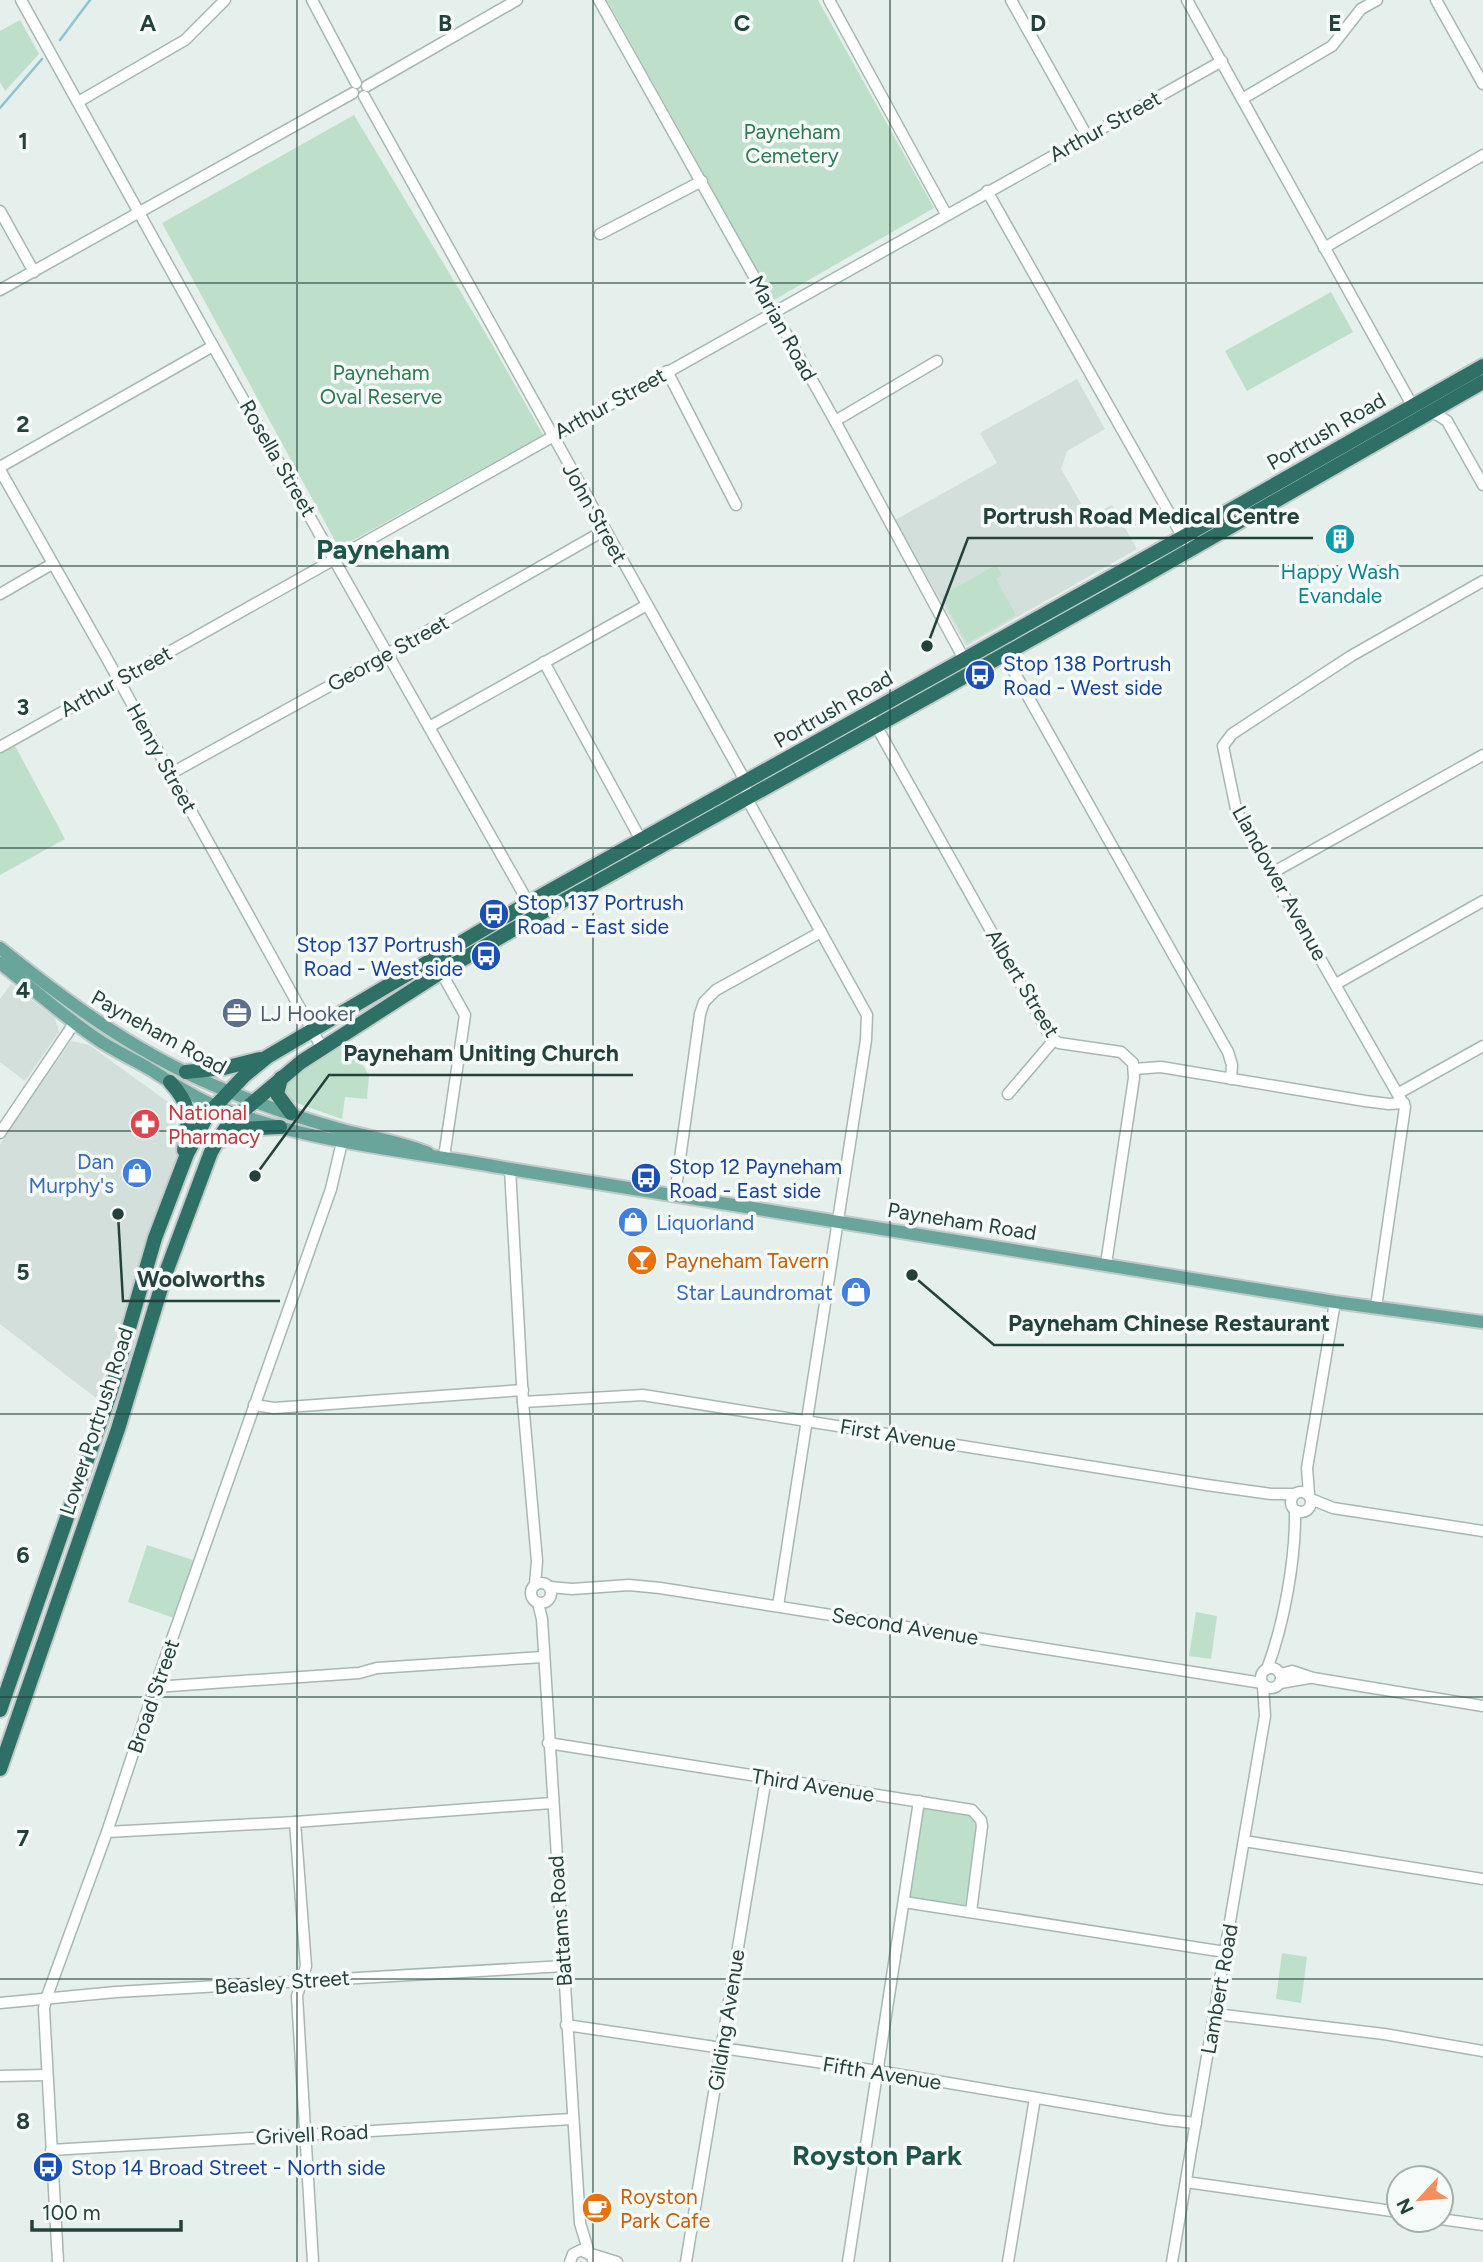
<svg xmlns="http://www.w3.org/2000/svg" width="1483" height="2262" viewBox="0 0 1483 2262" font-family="Figtree,sans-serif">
  <rect width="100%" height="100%" fill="#e5efeb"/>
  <g fill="#d3dfda">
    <polygon points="1077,379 1105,429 1067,451 1061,469 1089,517 1112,505 1137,549 966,646 895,520 997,463 980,433"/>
    <polygon points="11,984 55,1018 59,1032 25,1081 0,1062 0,999"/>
    <polygon points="71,1041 89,1045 175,1107 177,1157 96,1398 0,1324 0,1144"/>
  </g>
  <g fill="#bee0ca">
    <polygon points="607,0 818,0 934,208 774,300"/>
    <polygon points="20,20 39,54 5,91 0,82 0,31"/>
    <polygon points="354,115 489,339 543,435 339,548 162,223"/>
    <polygon points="1331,292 1353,332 1247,391 1225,351"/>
    <polygon points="996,565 1002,575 996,579 1016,615 967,643 941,596"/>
    <polygon points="14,744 65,839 0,875 0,752"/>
    <polygon points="349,1039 369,1076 367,1099 345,1097 342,1119 288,1100 284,1095 284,1082"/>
    <polygon points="147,1545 193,1560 174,1618 128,1602"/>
    <polygon points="1196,1612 1217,1616 1211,1659 1189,1656"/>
    <polygon points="919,1801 959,1806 981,1820 971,1912 904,1902"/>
    <polygon points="1282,1953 1307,1957 1301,2003 1276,1999"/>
  </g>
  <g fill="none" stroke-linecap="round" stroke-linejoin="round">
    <g stroke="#8dc4d4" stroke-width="2.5">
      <polyline points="60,40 90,0"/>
      <polyline points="0,108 42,59"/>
    </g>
    <g stroke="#a7b8b3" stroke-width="13">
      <g id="minor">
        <polyline points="21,0 213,346 536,916"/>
        <polyline points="312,0 356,83"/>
        <polyline points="599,0 835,421 964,659"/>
        <polyline points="829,0 946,214"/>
        <polyline points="1011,0 1087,136"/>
        <polyline points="1187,0 1412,405"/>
        <polyline points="1436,0 1483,84"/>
        <polyline points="367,86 517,0"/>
        <path d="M364,96L742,775C748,785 746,796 751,806L867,1015L866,1040L778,1606"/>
        <polyline points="1242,99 1332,46 1361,9 1377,0"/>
        <polyline points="78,102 185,40 225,0"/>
        <polyline points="987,191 1185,541"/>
        <polyline points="0,211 34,272"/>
        <polyline points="600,234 702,181"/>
        <polyline points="1324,248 1483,155"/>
        <polyline points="0,290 353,93"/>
        <polyline points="667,371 736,505"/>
        <polyline points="1433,412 1447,421 1483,485"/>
        <polyline points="835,421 937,361"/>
        <polyline points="0,467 213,346"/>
        <polyline points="0,470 106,657 322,1048"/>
        <polyline points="0,594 52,564"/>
        <polyline points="1004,654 1228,1052 1232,1065 1231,1079"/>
        <polyline points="544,662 648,853"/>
        <polyline points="874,722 1051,1038 1059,1043 1121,1052 1133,1063 1134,1078 1106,1264"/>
        <polyline points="429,727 647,605"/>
        <polyline points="0,747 1222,61"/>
        <polyline points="170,774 382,657 605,530"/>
        <polyline points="1272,873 1483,755"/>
        <polyline points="441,972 465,1015 444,1157"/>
        <polyline points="1336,984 1483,901"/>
        <polyline points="1134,1069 1161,1067 1365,1101 1389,1104 1404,1103"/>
        <polyline points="1399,1093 1483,1046"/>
        <polyline points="1008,1094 1054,1040"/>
        <polyline points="0,1133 75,1022"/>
        <polyline points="510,1169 523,1402 537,1561 535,1585"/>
        <polyline points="675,1195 700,1014 704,1002 716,990 821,932"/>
        <polyline points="1376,1307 1405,1107 1241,820 1236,809 1223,746 1232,734 1351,656 1483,581"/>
        <polyline points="523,1402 643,1395 1207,1485 1271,1494 1295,1494"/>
        <polyline points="254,1405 274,1408 523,1390"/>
        <circle cx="1301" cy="1502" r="10"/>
        <polyline points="1309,1494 1307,1468 1335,1302"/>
        <polyline points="1311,1499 1333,1508 1483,1531"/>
        <circle cx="541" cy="1593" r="10"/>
        <polyline points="550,1587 572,1589 629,1585 660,1588 1262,1683"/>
        <polyline points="538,1603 542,1619 580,2223 589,2253"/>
        <circle cx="1271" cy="1678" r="10"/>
        <path d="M1267,1669C1284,1624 1296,1558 1295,1510"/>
        <polyline points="1281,1674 1292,1671 1313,1678 1483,1706"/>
        <polyline points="1280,1683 1309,1678"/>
        <polyline points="155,1687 359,1673 377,1668 543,1657"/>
        <polyline points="548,1743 972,1810 981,1820 982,1826 971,1912"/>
        <polyline points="295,1822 306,1966 297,1996 313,2262"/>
        <polyline points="107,1832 295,1822 552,1803"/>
        <polyline points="1244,1841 1483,1879"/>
        <polyline points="904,1902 1225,1952"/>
        <polyline points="0,2003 116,1992 564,1966"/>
        <polyline points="1215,2014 1384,2034 1483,2051"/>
        <polyline points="566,2025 878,2071 1167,2120 1196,2123"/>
        <polyline points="0,2076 47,2075"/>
        <polyline points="51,2150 572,2119"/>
        <polyline points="1186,2182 1399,2212"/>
        <polyline points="1441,2219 1483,2225"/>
        <polyline points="591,2254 617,2262"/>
        <polyline points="58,2262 44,2009 46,1999 107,1832 155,1687 331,1189 342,1142"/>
        <polyline points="570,2262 573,2254 581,2250 591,2255 594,2262"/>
        <polyline points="686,2262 766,1778"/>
        <polyline points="848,2262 919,1801"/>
        <polyline points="1008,2262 1035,2098"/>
        <polyline points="1172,2262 1265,1716 1263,1685"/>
      </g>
    </g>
    <g stroke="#c1cac8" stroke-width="16">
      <g id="major">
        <path d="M0,948C72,1006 143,1058 230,1092C267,1107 307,1120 346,1131C374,1138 402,1142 428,1153"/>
        <path d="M0,963C32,988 63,1016 97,1039C113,1050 131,1058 148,1068C169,1081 190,1095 213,1105C309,1144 409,1150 510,1169L1335,1302L1483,1322"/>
      </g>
    </g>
    <g stroke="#c1cac8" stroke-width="18">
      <g id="highway">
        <polyline points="186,1072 224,1068 260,1059"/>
        <polyline points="281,1078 277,1094 291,1113"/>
        <path d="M170,1082C193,1107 189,1118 184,1150"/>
        <polyline points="222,1140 240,1129 280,1127"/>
        <polyline points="0,1710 110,1394 155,1238 187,1154 208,1114 245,1075 267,1057 528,903 1183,537 1483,366"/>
        <polyline points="0,1769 118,1429 165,1275 211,1152 219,1138 230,1122 301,1062 441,972 536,916 1148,574 1483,382"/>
      </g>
    </g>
    <use href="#minor" stroke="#fff" stroke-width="10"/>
    <use href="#major" stroke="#69a59a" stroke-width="12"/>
    <use href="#highway" stroke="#2e6f66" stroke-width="14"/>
  </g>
  <path fill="none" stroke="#23423c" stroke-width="2" stroke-opacity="0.55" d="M297,0V2262M593,0V2262M890,0V2262M1186,0V2262M0,283H1483M0,566H1483M0,848H1483M0,1131H1483M0,1414H1483M0,1697H1483M0,1979H1483"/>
  <defs>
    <g id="building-disc" transform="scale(1.575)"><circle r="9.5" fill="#0f9aa8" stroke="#f6fbf9"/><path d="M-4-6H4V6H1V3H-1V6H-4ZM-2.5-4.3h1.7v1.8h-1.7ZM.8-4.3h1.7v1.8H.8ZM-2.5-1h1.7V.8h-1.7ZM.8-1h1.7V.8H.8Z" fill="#fff"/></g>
    <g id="bus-disc" transform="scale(1.575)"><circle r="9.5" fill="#1a4fb4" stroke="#f6fbf9"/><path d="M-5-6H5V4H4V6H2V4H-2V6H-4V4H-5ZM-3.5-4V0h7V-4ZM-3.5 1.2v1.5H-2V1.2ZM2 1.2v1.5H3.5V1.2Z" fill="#fff"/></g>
    <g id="office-disc" transform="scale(1.575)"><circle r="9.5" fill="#5c6f8a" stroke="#f6fbf9"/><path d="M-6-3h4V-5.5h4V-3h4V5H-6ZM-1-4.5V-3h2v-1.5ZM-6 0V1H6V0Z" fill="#fff"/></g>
    <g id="pharmacy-disc" transform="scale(1.575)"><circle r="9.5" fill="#e0444e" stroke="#f6fbf9"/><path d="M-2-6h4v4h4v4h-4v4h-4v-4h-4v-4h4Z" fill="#fff"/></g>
    <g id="shop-disc" transform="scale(1.575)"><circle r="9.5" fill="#3f7fe0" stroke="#f6fbf9"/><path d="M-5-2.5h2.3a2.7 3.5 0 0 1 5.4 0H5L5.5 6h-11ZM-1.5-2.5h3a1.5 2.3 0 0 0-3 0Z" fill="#fff"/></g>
    <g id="bar-disc" transform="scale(1.575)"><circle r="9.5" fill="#e8710a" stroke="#f6fbf9"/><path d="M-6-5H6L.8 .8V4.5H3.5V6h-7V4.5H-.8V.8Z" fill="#fff"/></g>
    <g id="cafe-disc" transform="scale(1.575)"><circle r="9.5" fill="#e8710a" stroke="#f6fbf9"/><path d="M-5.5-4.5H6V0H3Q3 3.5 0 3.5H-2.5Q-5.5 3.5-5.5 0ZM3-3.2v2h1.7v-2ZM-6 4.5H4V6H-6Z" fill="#fff"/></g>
  </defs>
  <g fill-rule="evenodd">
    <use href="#building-disc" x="1340" y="539"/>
    <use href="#bus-disc" x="980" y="675"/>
    <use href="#bus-disc" x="494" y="914"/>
    <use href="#bus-disc" x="486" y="956"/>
    <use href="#office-disc" x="237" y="1013"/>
    <use href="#pharmacy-disc" x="145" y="1124"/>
    <use href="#shop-disc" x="137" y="1173"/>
    <use href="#bus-disc" x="646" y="1178"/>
    <use href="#shop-disc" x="633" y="1222"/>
    <use href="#bar-disc" x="642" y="1260"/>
    <use href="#shop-disc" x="856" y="1292"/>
    <use href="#bus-disc" x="48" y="2167"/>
    <use href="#cafe-disc" x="597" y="2208"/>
  </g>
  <g text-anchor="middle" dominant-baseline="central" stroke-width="7" stroke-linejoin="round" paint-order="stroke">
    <g font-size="21" fill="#23423c" stroke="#f6fbf9">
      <text transform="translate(1105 126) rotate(-29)">Arthur Street</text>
      <text transform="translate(783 328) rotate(61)">Marian Road</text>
      <text transform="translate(610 403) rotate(-29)">Arthur Street</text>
      <text transform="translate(1326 431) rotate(-30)">Portrush Road</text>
      <text transform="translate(278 458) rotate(60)">Rosella Street</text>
      <text transform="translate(595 513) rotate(61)">John Street</text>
      <text transform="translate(388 653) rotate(-29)">George Street</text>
      <text transform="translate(116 681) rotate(-29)">Arthur Street</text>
      <text transform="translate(833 709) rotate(-30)">Portrush Road</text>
      <text transform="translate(162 758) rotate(61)">Henry Street</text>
      <text transform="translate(1280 883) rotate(61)">Llandower Avenue</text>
      <text transform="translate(1023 983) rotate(59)">Albert Street</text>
      <text transform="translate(159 1032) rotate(29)">Payneham Road</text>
      <text transform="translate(962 1221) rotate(9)">Payneham Road</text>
      <text transform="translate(96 1421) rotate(-72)">Lower Portrush Road</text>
      <text transform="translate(898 1435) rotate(9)">First Avenue</text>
      <text transform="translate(905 1626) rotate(9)">Second Avenue</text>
      <text transform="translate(153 1696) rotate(-71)">Broad Street</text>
      <text transform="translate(813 1785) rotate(9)">Third Avenue</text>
      <text transform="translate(560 1921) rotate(-94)">Battams Road</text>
      <text transform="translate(282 1982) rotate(-4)">Beasley Street</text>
      <text transform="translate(1219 1989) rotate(-80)">Lambert Road</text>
      <text transform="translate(726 2020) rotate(-81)">Gilding Avenue</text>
      <text transform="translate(882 2073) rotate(9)">Fifth Avenue</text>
      <text transform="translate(312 2134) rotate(-3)">Grivell Road</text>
    </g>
    <g font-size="21" fill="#2c7a50" stroke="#f6fbf9">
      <text x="792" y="131">Payneham<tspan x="792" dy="24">Cemetery</tspan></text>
      <text x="381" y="372">Payneham<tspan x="381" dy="24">Oval Reserve</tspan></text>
    </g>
    <g font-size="21" fill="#0d838f" stroke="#f6fbf9">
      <text x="1340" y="571">Happy Wash<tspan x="1340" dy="24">Evandale</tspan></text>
    </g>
    <g font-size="21" fill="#164399" stroke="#f6fbf9" text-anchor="start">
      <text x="1003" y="663">Stop 138 Portrush<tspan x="1003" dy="24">Road - West side</tspan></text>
      <text x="517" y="902">Stop 137 Portrush<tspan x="517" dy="24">Road - East side</tspan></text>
      <text x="463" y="944" text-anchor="end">Stop 137 Portrush<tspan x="463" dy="24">Road - West side</tspan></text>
      <text x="669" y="1166">Stop 12 Payneham<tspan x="669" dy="24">Road - East side</tspan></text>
      <text x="71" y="2167">Stop 14 Broad Street - North side</text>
    </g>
    <g font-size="21" fill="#4e5e75" stroke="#f6fbf9" text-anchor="start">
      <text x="260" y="1013">LJ Hooker</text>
    </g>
    <g font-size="21" fill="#be3a42" stroke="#f6fbf9" text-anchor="start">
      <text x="168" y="1112">National<tspan x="168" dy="24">Pharmacy</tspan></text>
    </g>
    <g font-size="21" fill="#366cbe" stroke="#f6fbf9" text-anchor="end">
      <text x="114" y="1161">Dan<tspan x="114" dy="24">Murphy's</tspan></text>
      <text x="656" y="1222" text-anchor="start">Liquorland</text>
      <text x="833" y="1292">Star Laundromat</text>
    </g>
    <g font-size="21" fill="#c56008" stroke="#f6fbf9" text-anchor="start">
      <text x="665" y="1260">Payneham Tavern</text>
      <text x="620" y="2196">Royston<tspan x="620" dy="24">Park Cafe</tspan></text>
    </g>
    <g font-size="28" font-weight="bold" fill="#1e554b" stroke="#f6fbf9">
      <text x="383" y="549">Payneham</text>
      <text x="877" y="2155">Royston Park</text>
    </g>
  </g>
  <g font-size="23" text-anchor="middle" font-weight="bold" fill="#23423c" stroke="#f6fbf9" stroke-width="7" stroke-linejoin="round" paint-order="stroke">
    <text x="148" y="31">A</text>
    <text x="445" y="31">B</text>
    <text x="742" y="31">C</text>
    <text x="1038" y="31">D</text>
    <text x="1335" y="31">E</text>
    <text x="23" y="149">1</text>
    <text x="23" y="432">2</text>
    <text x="23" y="715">3</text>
    <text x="23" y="998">4</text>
    <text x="23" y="1280">5</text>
    <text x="23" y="1563">6</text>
    <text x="23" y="1846">7</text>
    <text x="23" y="2129">8</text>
  </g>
  <path fill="none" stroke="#23423c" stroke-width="2.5" d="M927 646L968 538H1313M255 1176L329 1075H633M118 1214L123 1301H280M912 1275L994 1345H1344"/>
  <g fill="#23423c" stroke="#f6fbf9" stroke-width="2.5">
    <circle cx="927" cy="646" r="7"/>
    <circle cx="255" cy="1176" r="7"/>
    <circle cx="118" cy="1214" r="7"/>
    <circle cx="912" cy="1275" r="7"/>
  </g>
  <g font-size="23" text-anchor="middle" font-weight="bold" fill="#23423c" stroke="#f6fbf9" stroke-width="7" stroke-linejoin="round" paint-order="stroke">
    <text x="1141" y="524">Portrush Road Medical Centre</text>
    <text x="481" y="1061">Payneham Uniting Church</text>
    <text x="201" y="1287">Woolworths</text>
    <text x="1169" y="1331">Payneham Chinese Restaurant</text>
  </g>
  <g transform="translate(1420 2199) rotate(244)"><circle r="33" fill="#f6fbf9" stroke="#a2b1ad" stroke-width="2"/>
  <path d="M0-5L12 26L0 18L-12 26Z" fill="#f58d5d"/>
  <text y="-10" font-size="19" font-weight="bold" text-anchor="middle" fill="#23423c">N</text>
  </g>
  <path d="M32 2220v10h149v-10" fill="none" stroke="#23423c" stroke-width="3.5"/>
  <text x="42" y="2220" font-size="21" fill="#23423c" stroke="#f6fbf9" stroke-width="5" paint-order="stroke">100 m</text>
</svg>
